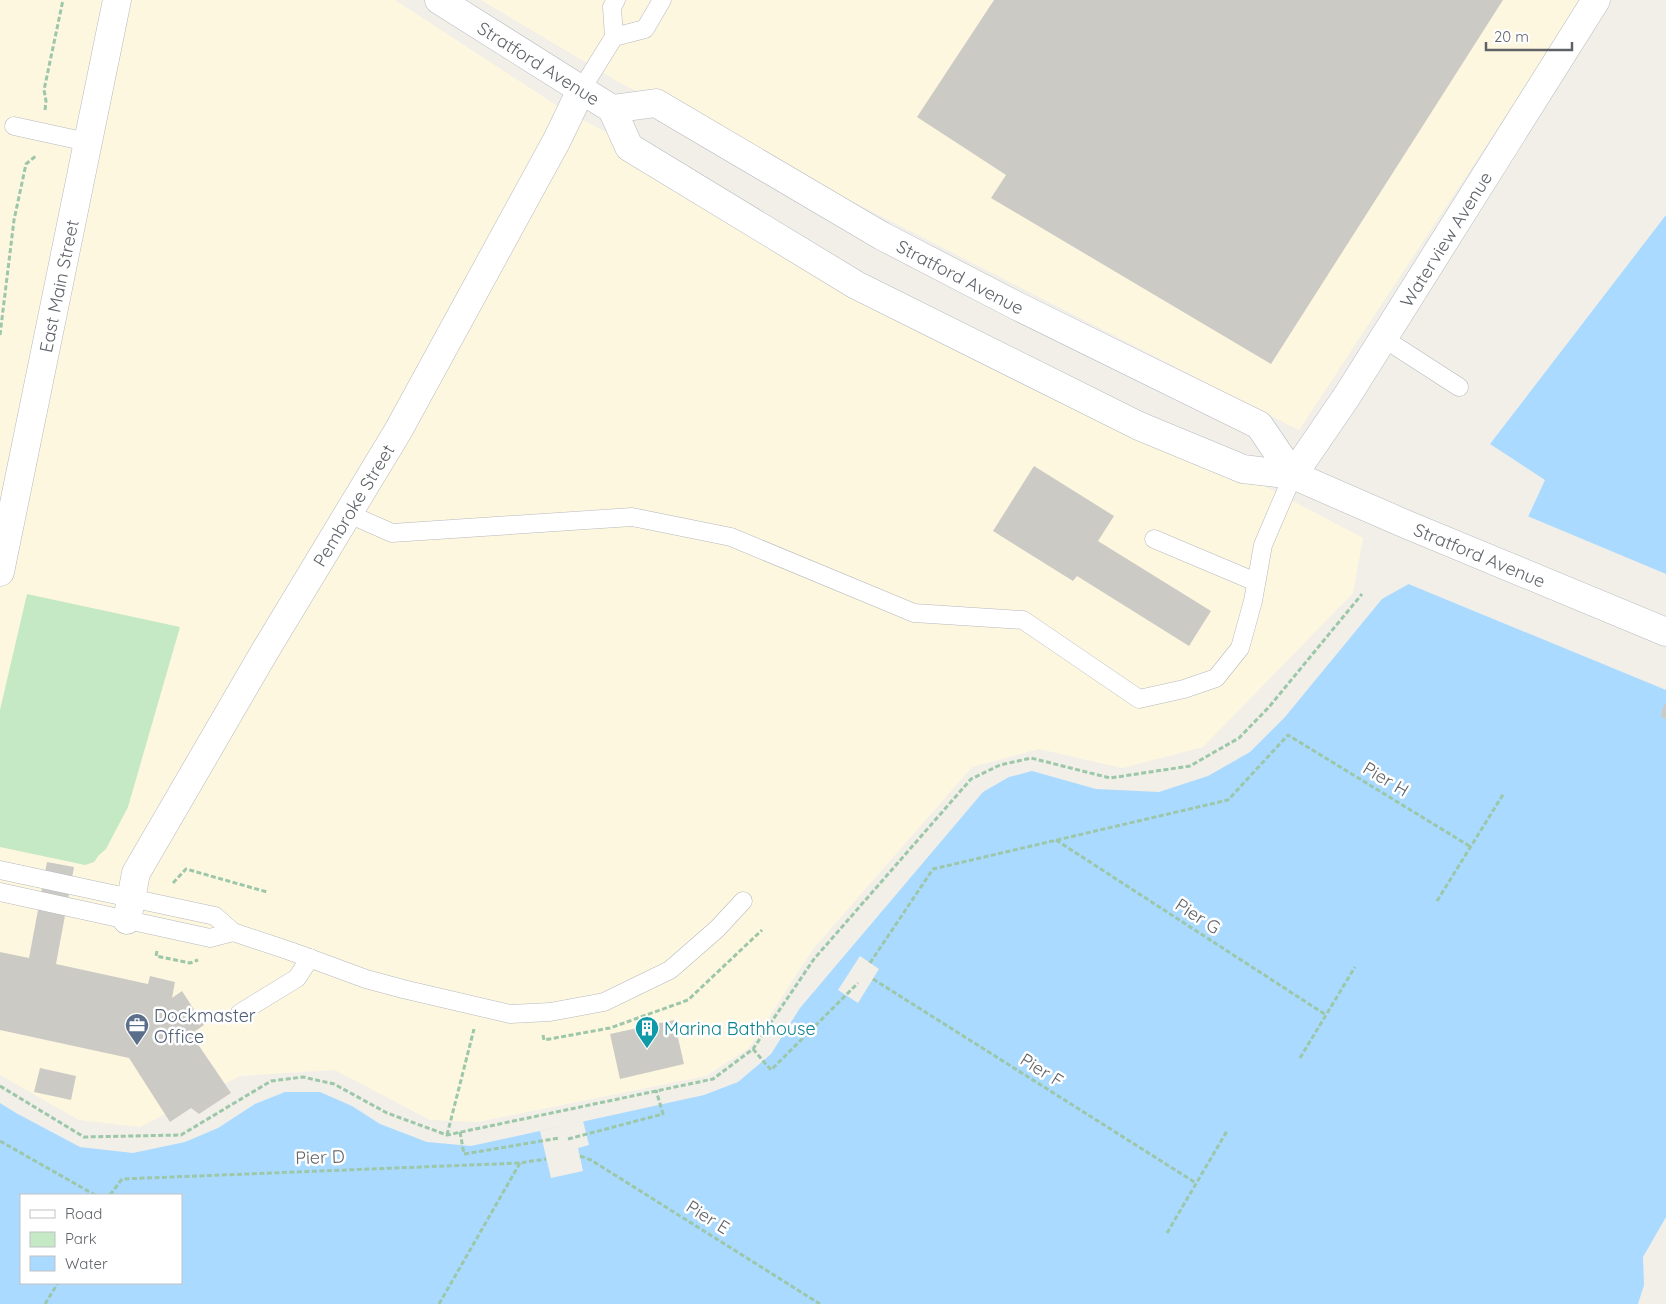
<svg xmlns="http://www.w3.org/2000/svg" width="1666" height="1304" viewBox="0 0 1666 1304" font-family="Quicksand,sans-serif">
  <rect width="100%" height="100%" fill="#f1efe8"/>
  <g fill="#fef7e0">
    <polygon points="0,0 395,0 556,105 954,322 1363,538 1353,593 1203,747 1122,768 1039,749 972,767 813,949 749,1048 706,1076 478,1122 430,1120 335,1070 240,1076 140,1127 79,1120 0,1075"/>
    <polygon points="481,0 1582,0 1299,430 617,81"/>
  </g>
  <polygon fill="#c5e8c5" points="27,594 180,627 128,807 106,849 99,855 94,862 85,865 0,847 0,710"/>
  <path fill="#aadaff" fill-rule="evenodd" d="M1666,215V1259L1647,1292L1644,1304H0V1103L16,1113L80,1147L133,1153L185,1142L218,1128L255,1104L285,1092H320L352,1106L380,1124L427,1142L471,1146L704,1095L738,1082L771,1054L800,1008L983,792L1009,777L1032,771L1096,789L1159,792L1208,776L1250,752L1285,717L1382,599L1528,517L1545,480L1490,444ZM21,1195H181V1283H21Z"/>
  <g fill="#f1efe8">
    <polygon points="1525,515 1666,574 1666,690 1406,583"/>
    <polygon points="860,956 879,969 858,1003 838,990"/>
    <polygon points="583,1121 589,1145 578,1148 583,1171 551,1178 540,1131"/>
    <polygon points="1666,1217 1666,1264 1649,1293 1646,1304 1638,1304 1644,1285 1643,1257"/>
  </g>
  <g fill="#cccac5">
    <polygon points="994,0 1503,0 1271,364 991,198 1006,175 917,117"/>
    <polygon points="1034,466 1114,516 1098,541 1211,611 1189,646 1077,576 1073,581 993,531"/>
    <polygon points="1666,702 1666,719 1661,717 1662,710"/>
    <polygon points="47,862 74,867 56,964 148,984 150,976 175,982 172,998 182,991 204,1025 191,1034 231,1093 199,1114 191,1108 170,1122 129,1058 0,1030 0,952 29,958"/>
    <polygon points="674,1020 684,1064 620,1079 610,1034"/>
    <polygon points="40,1068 76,1076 71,1100 34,1092"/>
  </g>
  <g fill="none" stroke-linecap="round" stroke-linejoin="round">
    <g stroke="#b5b8bc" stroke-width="19">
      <g id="lane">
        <polyline points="614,37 645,29 662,0"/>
        <polyline points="581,90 614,37 612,7 616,0"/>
        <polyline points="14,126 87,142"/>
        <polyline points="1383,338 1459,387"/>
        <polyline points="349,514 392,533 632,517 731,537 914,613 1023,620 1139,699 1184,689 1216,678 1240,648 1253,601 1263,545 1293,475"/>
        <polyline points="1154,539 1256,582"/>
        <polyline points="0,870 215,916 233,932 290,951 366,979 403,989 510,1014 550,1012 604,1002 670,970 717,929 743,901"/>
        <polyline points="0,892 210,938 233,932"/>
        <polyline points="240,1013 297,978 310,958"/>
      </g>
    </g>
    <g stroke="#b5b8bc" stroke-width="29">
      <g id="street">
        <path id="s1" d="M0,572L117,0"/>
        <path id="s2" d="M127,920L136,873L265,651L398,431L557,140L581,90"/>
      </g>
    </g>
    <g stroke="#b6babf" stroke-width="29">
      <g id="secondary">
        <path id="s3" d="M439,0L612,109L629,147L856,285L1139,426L1243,469L1293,475L1403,523L1666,632"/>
        <path id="s4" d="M612,109L656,103L882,236L1017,306L1259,425L1293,475"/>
        <path id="s5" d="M1293,475L1347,396L1596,0"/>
      </g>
    </g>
    <g stroke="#9cc7a9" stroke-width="3" stroke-dasharray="5 2.5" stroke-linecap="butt">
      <polyline points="45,110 46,101 44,90 63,0"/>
      <polyline points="0,335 14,220 26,164 37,155"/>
      <polyline points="1056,840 1326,1015"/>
      <polyline points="173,883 186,869 267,892"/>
      <polyline points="1437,901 1504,793"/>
      <polyline points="157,951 156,956 190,963 198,960"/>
      <polyline points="870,963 933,869 1228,800 1288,735 1471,847"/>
      <polyline points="873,979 1196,1183"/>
      <polyline points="543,1035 544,1040 610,1028 688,1000 762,930"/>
      <polyline points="753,1049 771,1070 858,983"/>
      <polyline points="1300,1058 1355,967"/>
      <polyline points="0,1086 84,1137 181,1135 271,1081 303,1077 334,1084 387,1113 447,1135 713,1079 753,1049 814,959 971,779 1000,765 1031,758 1110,778 1190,766 1239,738 1269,707 1362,594"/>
      <polyline points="460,1132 464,1154 559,1138"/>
      <polyline points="447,1135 474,1029"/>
      <polyline points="568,1139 663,1114 656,1090"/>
      <polyline points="0,1141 95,1195"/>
      <polyline points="580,1156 591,1160 820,1304"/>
      <polyline points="110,1195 122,1179 520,1163 546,1159"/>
      <polyline points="1167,1233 1227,1131"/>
      <polyline points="45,1304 58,1283"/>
      <polyline points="439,1304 520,1163"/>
    </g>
    <use href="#lane" stroke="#fff" stroke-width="18"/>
    <use href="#street" stroke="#fff" stroke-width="28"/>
    <use href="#secondary" stroke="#fff" stroke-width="28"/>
  </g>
  <defs>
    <g id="office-pin" transform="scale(1.25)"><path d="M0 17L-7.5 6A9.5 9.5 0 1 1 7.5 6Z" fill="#5c6f8a" stroke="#fff"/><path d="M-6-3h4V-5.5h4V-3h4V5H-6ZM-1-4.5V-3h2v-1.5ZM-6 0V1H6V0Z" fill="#fff"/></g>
    <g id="building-pin" transform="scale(1.25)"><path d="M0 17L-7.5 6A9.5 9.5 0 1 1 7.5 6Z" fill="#0f9aa8" stroke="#fff"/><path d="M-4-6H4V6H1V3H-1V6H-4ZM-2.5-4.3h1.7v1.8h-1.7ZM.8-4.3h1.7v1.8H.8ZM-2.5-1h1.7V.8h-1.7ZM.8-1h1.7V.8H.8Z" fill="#fff"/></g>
  </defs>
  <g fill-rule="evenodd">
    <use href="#office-pin" x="137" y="1025"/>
    <use href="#building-pin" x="647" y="1028"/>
  </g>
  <g text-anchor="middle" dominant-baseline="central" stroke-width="5" stroke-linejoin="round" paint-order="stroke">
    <g font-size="18" fill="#5f6368" stroke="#fff">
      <text stroke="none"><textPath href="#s3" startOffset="118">Stratford Avenue</textPath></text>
      <text stroke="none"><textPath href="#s5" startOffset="281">Waterview Avenue</textPath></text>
      <text stroke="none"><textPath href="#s4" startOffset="395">Stratford Avenue</textPath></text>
      <text stroke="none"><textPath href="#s1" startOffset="292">East Main Street</textPath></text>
      <text stroke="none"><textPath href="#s2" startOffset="475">Pembroke Street</textPath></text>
      <text stroke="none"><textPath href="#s3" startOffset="1194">Stratford Avenue</textPath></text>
      <text transform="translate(1386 779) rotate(31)">Pier H</text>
      <text transform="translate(1198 916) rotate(33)">Pier G</text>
      <text transform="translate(1042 1070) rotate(32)">Pier F</text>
      <text transform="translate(320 1157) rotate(-2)">Pier D</text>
      <text transform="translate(708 1217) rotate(32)">Pier E</text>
    </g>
    <g font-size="18" fill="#4e5e75" stroke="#fff" text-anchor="start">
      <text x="154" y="1015">Dockmaster<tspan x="154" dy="21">Office</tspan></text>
    </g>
    <g font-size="18" fill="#0d838f" stroke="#fff" text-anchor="start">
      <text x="664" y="1028">Marina Bathhouse</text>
    </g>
  </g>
  <rect x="20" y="1194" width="162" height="90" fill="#ffffff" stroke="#bfc1c3"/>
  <rect x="30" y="1210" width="25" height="8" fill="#ffffff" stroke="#bfc1c3"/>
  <text x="65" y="1219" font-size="15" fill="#5f6368">Road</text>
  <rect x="30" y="1232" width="25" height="15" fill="#c5e8c5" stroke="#bfc1c3"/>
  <text x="65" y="1244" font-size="15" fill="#5f6368">Park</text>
  <rect x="30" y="1256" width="25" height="15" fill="#aadaff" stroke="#bfc1c3"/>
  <text x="65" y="1269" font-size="15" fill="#5f6368">Water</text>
  <path d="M1486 42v8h86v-8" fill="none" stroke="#5f6368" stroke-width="2.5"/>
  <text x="1494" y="42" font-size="15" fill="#5f6368" stroke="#ffffff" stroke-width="4" paint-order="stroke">20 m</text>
</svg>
